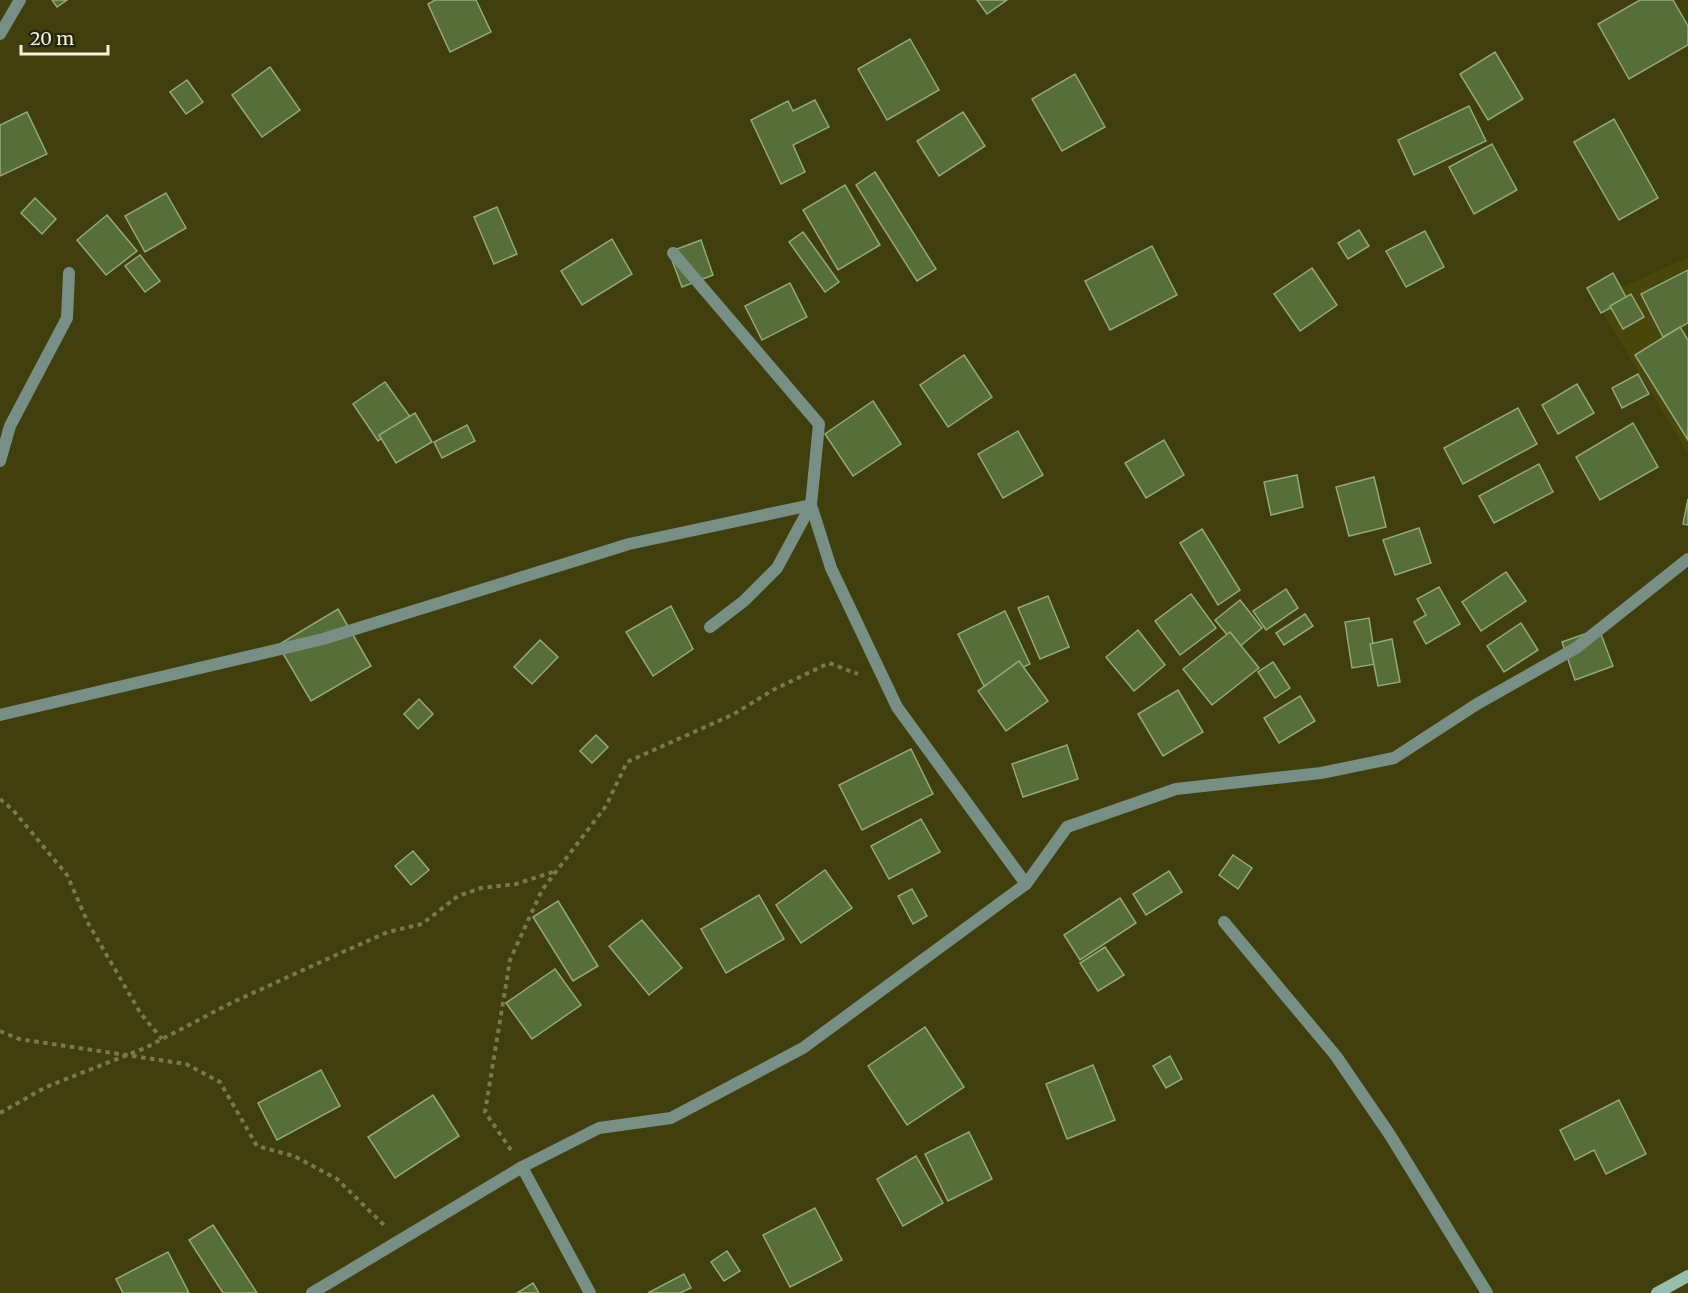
<svg xmlns="http://www.w3.org/2000/svg" width="1688" height="1293" viewBox="0 0 1688 1293" font-family="Merriweather,serif">
  <rect width="100%" height="100%" fill="#403f0d"/>
  <polygon fill="#49470a" points="1688,257 1688,454 1595,300"/>
  <g fill="#576e39" stroke="#93a97b" stroke-width="1.5">
    <polygon points="52,0 67,0 57,7"/>
    <polygon points="435,0 476,0 491,32 450,52 428,4"/>
    <polygon points="977,0 1007,0 987,14"/>
    <polygon points="1640,0 1673,0 1688,26 1688,45 1629,79 1598,24"/>
    <polygon points="910,39 939,90 887,120 858,69"/>
    <polygon points="1495,52 1523,99 1488,120 1460,74"/>
    <polygon points="270,67 300,110 262,137 232,95"/>
    <polygon points="1075,74 1105,127 1062,151 1032,99"/>
    <polygon points="187,80 203,102 186,114 170,92"/>
    <polygon points="815,100 829,127 793,145 805,172 781,184 751,120 788,101 793,111"/>
    <polygon points="1469,106 1486,141 1414,175 1398,140"/>
    <polygon points="27,112 47,154 0,176 0,125"/>
    <polygon points="963,112 985,146 939,176 917,141"/>
    <polygon points="1614,119 1658,198 1619,220 1574,142"/>
    <polygon points="1492,144 1517,190 1474,214 1449,167"/>
    <polygon points="875,172 936,269 917,281 856,185"/>
    <polygon points="845,185 880,245 838,270 803,210"/>
    <polygon points="166,193 186,228 145,252 125,216"/>
    <polygon points="35,198 56,219 42,234 21,213"/>
    <polygon points="497,207 517,254 494,264 474,217"/>
    <polygon points="107,215 137,251 106,275 77,240"/>
    <polygon points="1359,230 1369,246 1348,259 1338,243"/>
    <polygon points="1425,231 1444,267 1406,287 1386,251"/>
    <polygon points="803,232 839,282 825,292 789,242"/>
    <polygon points="612,239 632,274 582,305 561,271"/>
    <polygon points="701,240 713,275 682,287 669,252"/>
    <polygon points="1152,246 1177,295 1110,330 1085,281"/>
    <polygon points="140,255 160,281 145,292 125,266"/>
    <polygon points="1312,268 1337,305 1300,331 1274,294"/>
    <polygon points="1688,270 1688,323 1663,337 1641,294"/>
    <polygon points="1613,273 1627,299 1601,313 1587,288"/>
    <polygon points="790,283 807,317 762,340 745,306"/>
    <polygon points="1631,294 1644,317 1623,329 1610,306"/>
    <polygon points="1680,327 1688,340 1688,440 1635,355"/>
    <polygon points="964,355 992,397 948,427 920,385"/>
    <polygon points="1638,374 1649,394 1622,408 1612,388"/>
    <polygon points="385,382 411,418 378,441 353,404"/>
    <polygon points="1577,384 1594,413 1558,434 1542,405"/>
    <polygon points="873,401 901,444 853,476 825,434"/>
    <polygon points="1518,408 1537,444 1463,484 1444,448"/>
    <polygon points="415,413 432,442 396,463 379,435"/>
    <polygon points="1633,423 1658,467 1600,500 1576,457"/>
    <polygon points="467,425 475,441 442,458 434,442"/>
    <polygon points="1018,431 1043,475 1003,498 978,454"/>
    <polygon points="1164,440 1184,475 1146,498 1125,463"/>
    <polygon points="1539,464 1553,492 1494,523 1479,496"/>
    <polygon points="1297,475 1303,507 1271,515 1264,482"/>
    <polygon points="1374,477 1386,527 1349,536 1336,487"/>
    <polygon points="1688,499 1688,525 1683,524"/>
    <polygon points="1419,528 1431,563 1395,575 1383,540"/>
    <polygon points="1202,529 1240,590 1218,605 1180,543"/>
    <polygon points="1506,572 1526,601 1481,631 1462,602"/>
    <polygon points="1439,587 1460,624 1426,644 1414,622 1426,615 1417,599"/>
    <polygon points="1286,589 1298,608 1266,630 1253,611"/>
    <polygon points="1191,594 1216,628 1180,655 1155,621"/>
    <polygon points="1048,596 1069,647 1040,659 1018,608"/>
    <polygon points="1240,600 1262,628 1238,648 1215,620"/>
    <polygon points="671,606 693,649 653,676 626,632"/>
    <polygon points="338,609 371,666 311,701 278,645"/>
    <polygon points="1005,611 1030,664 984,686 958,634"/>
    <polygon points="1305,614 1313,626 1284,645 1276,633"/>
    <polygon points="1369,618 1376,664 1352,668 1345,622"/>
    <polygon points="1521,623 1538,650 1504,672 1487,646"/>
    <polygon points="1599,629 1613,666 1575,680 1562,642"/>
    <polygon points="1138,630 1165,665 1134,691 1106,657"/>
    <polygon points="1230,632 1259,668 1212,705 1183,669"/>
    <polygon points="1392,639 1400,682 1378,686 1370,644"/>
    <polygon points="540,640 558,657 532,684 514,667"/>
    <polygon points="1019,661 1048,701 1006,731 978,691"/>
    <polygon points="1273,662 1290,688 1275,698 1258,672"/>
    <polygon points="1178,690 1203,732 1163,756 1138,714"/>
    <polygon points="1300,696 1315,721 1279,743 1264,718"/>
    <polygon points="419,699 433,714 418,729 404,714"/>
    <polygon points="596,735 608,747 592,763 580,751"/>
    <polygon points="1067,745 1078,779 1023,797 1012,764"/>
    <polygon points="911,749 933,794 862,830 839,785"/>
    <polygon points="921,819 940,852 889,879 871,846"/>
    <polygon points="413,851 429,870 411,885 395,866"/>
    <polygon points="1233,855 1252,868 1238,889 1219,875"/>
    <polygon points="825,870 852,908 801,943 776,905"/>
    <polygon points="1169,871 1182,892 1146,915 1133,894"/>
    <polygon points="912,889 927,916 913,924 898,896"/>
    <polygon points="759,895 784,939 726,973 701,929"/>
    <polygon points="1120,898 1136,923 1080,960 1064,935"/>
    <polygon points="558,901 598,966 573,981 533,917"/>
    <polygon points="642,920 682,968 649,995 609,946"/>
    <polygon points="1105,947 1124,975 1098,991 1080,963"/>
    <polygon points="555,969 581,1005 532,1039 506,1003"/>
    <polygon points="925,1027 964,1087 907,1125 868,1066"/>
    <polygon points="1170,1056 1182,1079 1166,1088 1153,1066"/>
    <polygon points="1093,1065 1115,1120 1067,1139 1046,1084"/>
    <polygon points="321,1070 340,1106 277,1140 258,1103"/>
    <polygon points="433,1095 459,1136 395,1178 368,1137"/>
    <polygon points="1619,1100 1646,1154 1606,1174 1594,1150 1575,1160 1560,1130"/>
    <polygon points="969,1132 992,1179 948,1201 925,1154"/>
    <polygon points="916,1156 943,1203 903,1226 877,1179"/>
    <polygon points="815,1208 842,1260 790,1287 763,1235"/>
    <polygon points="213,1225 257,1293 223,1293 189,1240"/>
    <polygon points="727,1251 740,1271 724,1281 711,1262"/>
    <polygon points="168,1252 189,1293 123,1293 116,1279"/>
    <polygon points="684,1274 691,1288 680,1293 648,1293"/>
    <polygon points="533,1283 539,1293 517,1293"/>
  </g>
  <g fill="none" stroke-linecap="round" stroke-linejoin="round">
    <g stroke="#79794f" stroke-width="4" stroke-dasharray="4.5 4.5" stroke-linecap="butt">
      <polyline points="0,799 13,810 67,875 88,923 141,1014 162,1039"/>
      <polyline points="0,1031 19,1039 186,1064 220,1082 257,1146 294,1156 337,1179 386,1227"/>
      <polyline points="0,1113 46,1087 145,1048 231,1003 336,955 388,932 422,924 458,896 481,888 516,884 556,871"/>
      <polyline points="511,1150 485,1112 510,960 542,890 606,806 627,762 734,714 773,690 829,663 858,674"/>
    </g>
    <g stroke="#778f85" stroke-width="12">
      <polyline points="0,34 20,0"/>
      <polyline points="673,253 819,424 811,505 831,568 897,707 1026,884"/>
      <polyline points="0,461 10,426 67,318 69,273"/>
      <polyline points="710,627 744,601 777,568 811,505"/>
      <polyline points="0,715 323,639 629,544 811,505"/>
      <polyline points="1224,922 1336,1056 1390,1135 1487,1293"/>
      <polyline points="522,1167 590,1293"/>
      <polyline points="312,1293 522,1167 599,1128 671,1118 803,1048 1026,884 1067,827 1176,789 1321,773 1394,758 1477,704 1576,648 1688,559"/>
    </g>
    <polyline stroke="#97bdad" stroke-width="12" points="1657,1293 1688,1276"/>
  </g>
  <path d="M21 45v9h87v-9" fill="none" stroke="#f2f3d9" stroke-width="3"/>
  <text x="30" y="45" font-size="18" fill="#f2f3d9" stroke="#252511" stroke-width="4.5" paint-order="stroke">20 m</text>
</svg>
